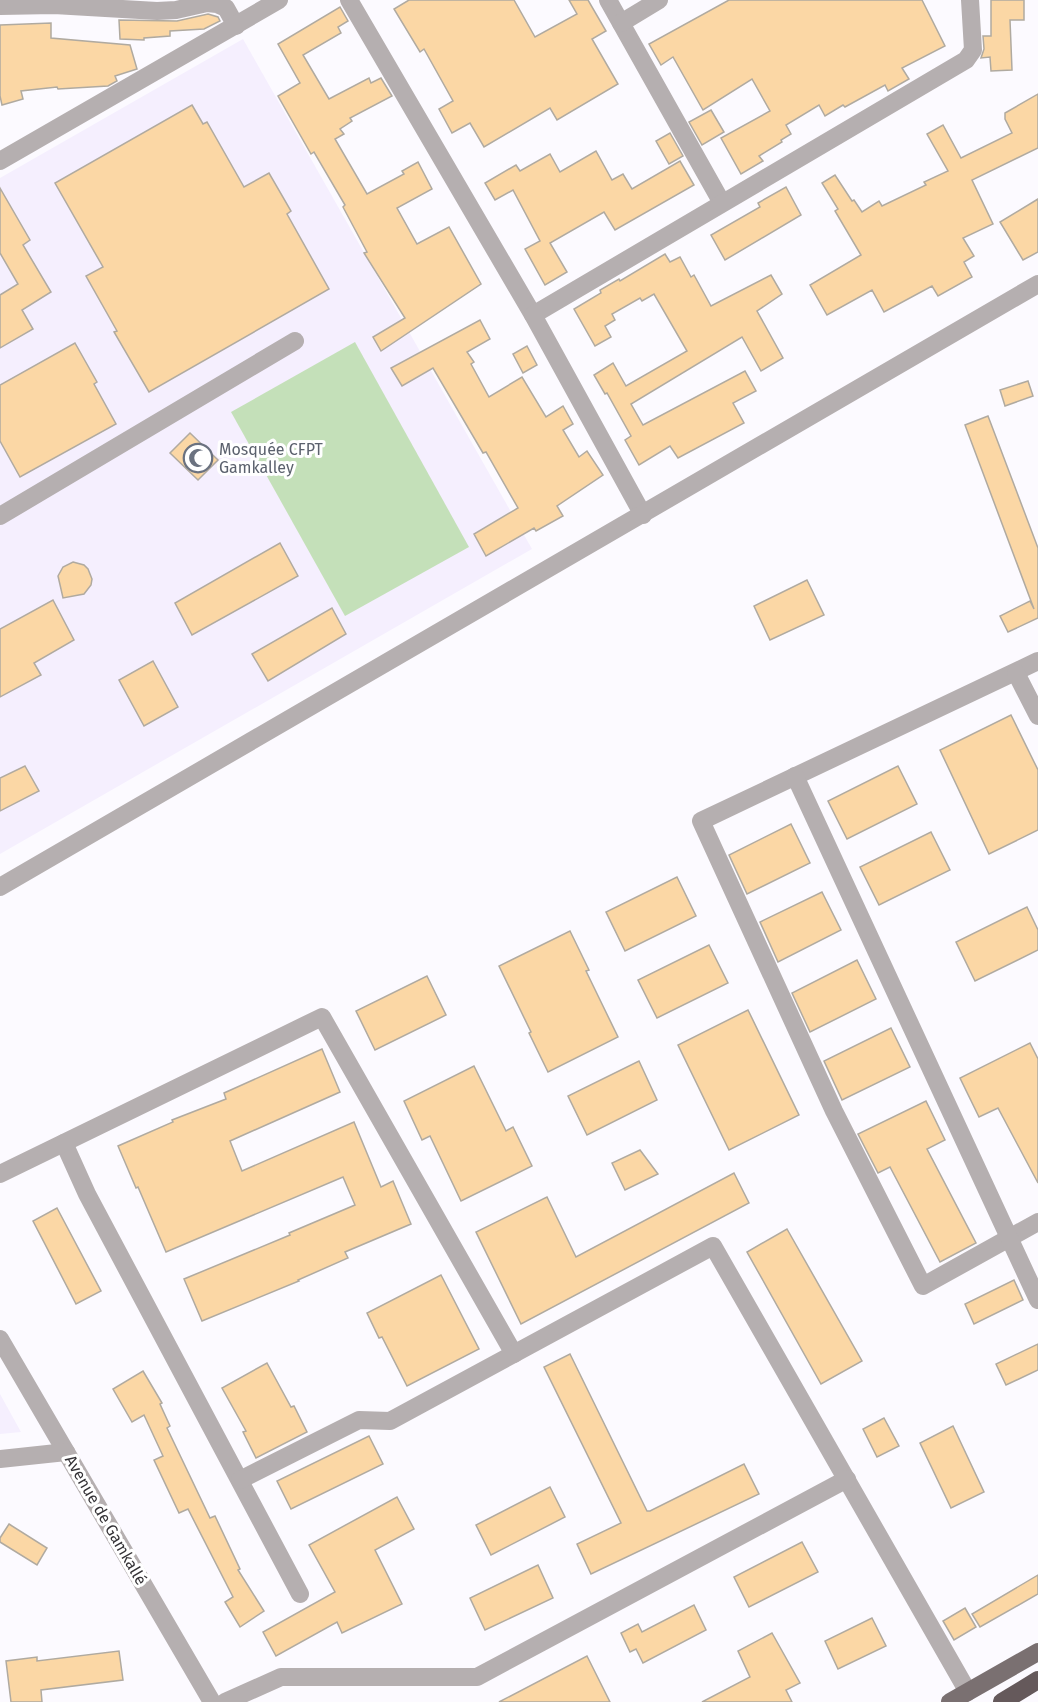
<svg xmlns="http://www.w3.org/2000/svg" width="1038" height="1702" viewBox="0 0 1038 1702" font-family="'Fira Sans',sans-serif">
  <rect width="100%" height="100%" fill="#fcfaff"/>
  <g fill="#f5effe">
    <polygon points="243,39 532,549 0,854 0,178"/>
    <polygon points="0,1394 21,1432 0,1434"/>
  </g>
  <polygon fill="#c4e0b9" points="355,342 469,547 345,616 231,412"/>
  <g fill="#fbd7a5" stroke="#b0aaa0" stroke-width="1.5">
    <polygon points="409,0 514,0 535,37 577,14 569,0 588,0 606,31 592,39 618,84 557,120 550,108 484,147 470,123 452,133 439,109 453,101 424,49 420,52 394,9"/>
    <polygon points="729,0 922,0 945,46 902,68 909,79 888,91 885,85 845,107 843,105 825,116 819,105 786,125 791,134 781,140 782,142 759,156 763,161 741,174 721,138 770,111 752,79 703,110 673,57 661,65 649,44"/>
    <polygon points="991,0 1024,0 1024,20 1010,20 1012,70 991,71 990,57 981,58 984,49 983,36 991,36"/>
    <polygon points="340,7 348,21 338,27 341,33 303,55 329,99 369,78 371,83 381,78 392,96 350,118 352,121 340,129 344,134 335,139 367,194 404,174 402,171 418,162 432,189 397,208 417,244 449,227 481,284 381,351 373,337 405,318 364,253 367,252 343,207 345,205 314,152 311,154 278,96 300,83 278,44"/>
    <polygon points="208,14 218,17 220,21 204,29 170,31 170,36 144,38 144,40 120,39 119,20 177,21"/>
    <polygon points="51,23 51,38 130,45 137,69 115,76 117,81 108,86 58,89 57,87 21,91 23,99 2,105 0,96 0,25"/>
    <polygon points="1038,94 1038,148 972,180 993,224 963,238 974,256 964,262 972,277 938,296 932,286 884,312 872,290 827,315 810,285 861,255 835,211 838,209 822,183 835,175 852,201 854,200 862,212 879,201 882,206 926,185 924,182 948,171 927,134 943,125 961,158 1012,133 1005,119 1005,113"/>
    <polygon points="192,105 203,124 207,122 244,187 269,173 291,211 287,214 329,289 149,392 114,332 117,331 86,276 103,267 55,183"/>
    <polygon points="711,110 724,132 702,145 689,122"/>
    <polygon points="670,133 683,156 669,164 656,141"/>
    <polygon points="596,151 612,180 623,174 632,189 680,161 694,185 615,230 604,212 550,243 567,272 545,285 525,249 540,241 513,190 495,200 485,183 516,165 520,171 550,154 560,172"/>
    <polygon points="786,187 801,215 725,260 711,235 760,207 758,203"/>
    <polygon points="0,188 30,240 23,245 51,292 22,310 33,329 0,348 0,295 18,284 0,253"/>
    <polygon points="1038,199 1038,252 1023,260 1000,222"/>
    <polygon points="665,254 670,262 680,257 691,277 694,275 711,306 771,275 782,294 757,311 783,358 761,371 742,337 631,404 643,425 745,371 756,391 733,403 744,423 678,458 670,446 639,465 625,440 631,436 607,393 605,394 594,375 613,363 626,386 687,351 654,294 642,301 640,298 612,314 615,320 605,326 611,337 595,346 574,309 601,293 600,290 619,279 620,281"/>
    <polygon points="480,320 490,339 467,352 474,362 471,364 489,397 522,377 546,417 563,406 573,424 563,430 579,457 587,451 603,475 557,506 563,516 536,531 534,528 486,556 474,534 518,508 486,452 483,453 433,368 402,386 391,368"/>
    <polygon points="75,343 97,382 94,384 116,424 20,477 0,441 0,385"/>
    <polygon points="527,346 537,365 523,373 513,354"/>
    <polygon points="1028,381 1033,396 1005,406 1000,390"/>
    <polygon points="988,416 1038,548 1038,618 1008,632 1000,616 1030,601 1034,609 965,425"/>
    <polygon points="190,433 218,460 198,480 170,453"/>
    <polygon points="280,543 298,576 192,635 175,603"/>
    <polygon points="73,562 84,565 88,569 92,579 91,585 84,594 63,598 58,576 63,567"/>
    <polygon points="807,580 824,615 770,640 754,606"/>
    <polygon points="53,600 74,640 34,663 41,675 0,697 0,629"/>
    <polygon points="332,608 346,634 268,681 252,654"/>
    <polygon points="153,661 178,707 144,726 119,680"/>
    <polygon points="1011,715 1038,770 1038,830 989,854 940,750"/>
    <polygon points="25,766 39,791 0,811 0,778"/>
    <polygon points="898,766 917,804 847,839 828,801"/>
    <polygon points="791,824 810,863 747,894 729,855"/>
    <polygon points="931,832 950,870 879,905 860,867"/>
    <polygon points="677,877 696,916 625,951 606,912"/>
    <polygon points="822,892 841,930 778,962 760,922"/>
    <polygon points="1027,907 1038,930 1038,950 975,981 956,942"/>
    <polygon points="570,931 589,970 586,971 618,1037 548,1072 529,1033 531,1032 499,966"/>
    <polygon points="709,945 728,983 657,1018 638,980"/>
    <polygon points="857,960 876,999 810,1032 792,993"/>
    <polygon points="427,976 446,1015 375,1050 356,1011"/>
    <polygon points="748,1010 799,1115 729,1150 678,1045"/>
    <polygon points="891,1028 910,1067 842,1100 824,1061"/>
    <polygon points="1030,1043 1038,1059 1038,1183 998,1108 979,1117 960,1078"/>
    <polygon points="322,1049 340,1092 230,1141 242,1171 354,1122 381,1187 393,1181 411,1224 345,1252 348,1258 298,1280 299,1281 202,1321 184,1279 290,1235 289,1233 355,1205 343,1177 166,1252 138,1187 136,1188 118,1146 173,1122 172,1120 226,1099 224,1093"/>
    <polygon points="639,1061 657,1100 587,1135 568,1096"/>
    <polygon points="474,1066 506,1131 513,1127 532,1166 461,1201 430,1136 422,1140 404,1101"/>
    <polygon points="926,1101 945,1140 927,1149 976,1243 940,1262 890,1167 878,1173 858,1134"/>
    <polygon points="640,1150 658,1174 625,1190 612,1163"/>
    <polygon points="734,1173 749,1203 521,1324 476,1232 547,1197 576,1257"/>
    <polygon points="57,1208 101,1291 76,1304 33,1221"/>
    <polygon points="787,1229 862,1361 821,1384 747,1252"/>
    <polygon points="441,1275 479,1349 407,1386 382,1337 379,1338 367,1313"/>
    <polygon points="1014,1280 1023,1300 974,1324 965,1304"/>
    <polygon points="1038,1344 1038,1370 1006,1385 996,1364"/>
    <polygon points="570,1354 647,1511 650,1511 744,1464 759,1494 591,1574 577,1544 621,1523 544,1367"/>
    <polygon points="267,1363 291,1407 294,1406 307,1432 256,1458 243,1432 246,1431 222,1388"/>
    <polygon points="143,1371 162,1403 160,1404 170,1426 167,1428 210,1518 215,1516 240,1569 238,1570 264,1611 240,1627 225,1602 233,1597 188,1509 179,1513 154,1460 163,1456 144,1415 132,1422 113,1389"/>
    <polygon points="884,1418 899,1446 877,1457 863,1429"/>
    <polygon points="953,1426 984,1492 951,1508 920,1443"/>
    <polygon points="369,1436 383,1464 291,1509 277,1481"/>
    <polygon points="550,1487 565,1517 491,1555 476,1525"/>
    <polygon points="397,1497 414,1529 375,1550 402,1604 342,1633 337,1622 276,1656 263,1632 335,1592 309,1545"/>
    <polygon points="9,1524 47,1548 37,1565 0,1542 0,1538"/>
    <polygon points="802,1542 818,1572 749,1607 734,1577"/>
    <polygon points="538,1565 553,1598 485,1630 470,1598"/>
    <polygon points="1038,1575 1038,1594 980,1627 972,1614"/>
    <polygon points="694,1605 706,1630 643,1663 636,1649 630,1652 621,1633 638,1624 642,1632"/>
    <polygon points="965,1608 976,1627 954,1640 943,1621"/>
    <polygon points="872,1618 886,1646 838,1669 825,1641"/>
    <polygon points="772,1633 800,1683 786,1690 792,1702 702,1702 750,1677 738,1651"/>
    <polygon points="119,1651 123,1680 41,1690 42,1702 11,1702 6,1661 37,1657 37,1661"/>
    <polygon points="587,1656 610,1702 499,1702"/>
  </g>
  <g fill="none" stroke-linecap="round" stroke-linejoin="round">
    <g stroke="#b5afb0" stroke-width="18">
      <polyline points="349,0 533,315"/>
      <polyline points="608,0 722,203"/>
      <polyline points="0,6 54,5 157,11 176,10 207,3 217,4 226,8 236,26"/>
      <polyline points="621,23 659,0"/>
      <polyline points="0,161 279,0"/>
      <polyline points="643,515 533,315 966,60 973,50 970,0"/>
      <polyline points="0,516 295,341"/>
      <polyline points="1038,661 701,821 834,1111 923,1286 1038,1222"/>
      <polyline points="1016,673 1038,716"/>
      <polyline points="795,776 1038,1300"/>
      <polyline points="0,887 1038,284"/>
      <polyline points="64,1143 87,1194 300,1594"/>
      <polyline points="0,1174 322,1017 514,1354"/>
      <polyline points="0,1339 212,1702"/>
      <polyline points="0,1459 66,1452"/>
      <polyline points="240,1480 359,1420 390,1421 713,1246 968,1692"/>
      <polyline points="225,1702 281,1677 477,1677 847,1479"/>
    </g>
    <polyline stroke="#7a7071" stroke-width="18" points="950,1702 1038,1652"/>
    <polyline stroke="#65595b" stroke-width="18" points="1002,1702 1038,1680"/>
  </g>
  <defs>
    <g id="mosque-ring" transform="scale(1.5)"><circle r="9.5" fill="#fff" stroke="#6b7280" stroke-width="1.5"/><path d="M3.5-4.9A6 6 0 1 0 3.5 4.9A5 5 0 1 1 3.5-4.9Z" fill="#6b7280"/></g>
  </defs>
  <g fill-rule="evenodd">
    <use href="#mosque-ring" x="198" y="458"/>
  </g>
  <g text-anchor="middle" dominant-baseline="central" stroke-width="6" stroke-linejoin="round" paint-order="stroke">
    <g font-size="16" fill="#5b616d" stroke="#fff" text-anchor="start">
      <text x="219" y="449">Mosquée CFPT<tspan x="219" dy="18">Gamkalley</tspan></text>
    </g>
    <g font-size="16" fill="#343236" stroke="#fff">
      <text transform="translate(106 1520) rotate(60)">Avenue de Gamkallé</text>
    </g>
  </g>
</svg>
